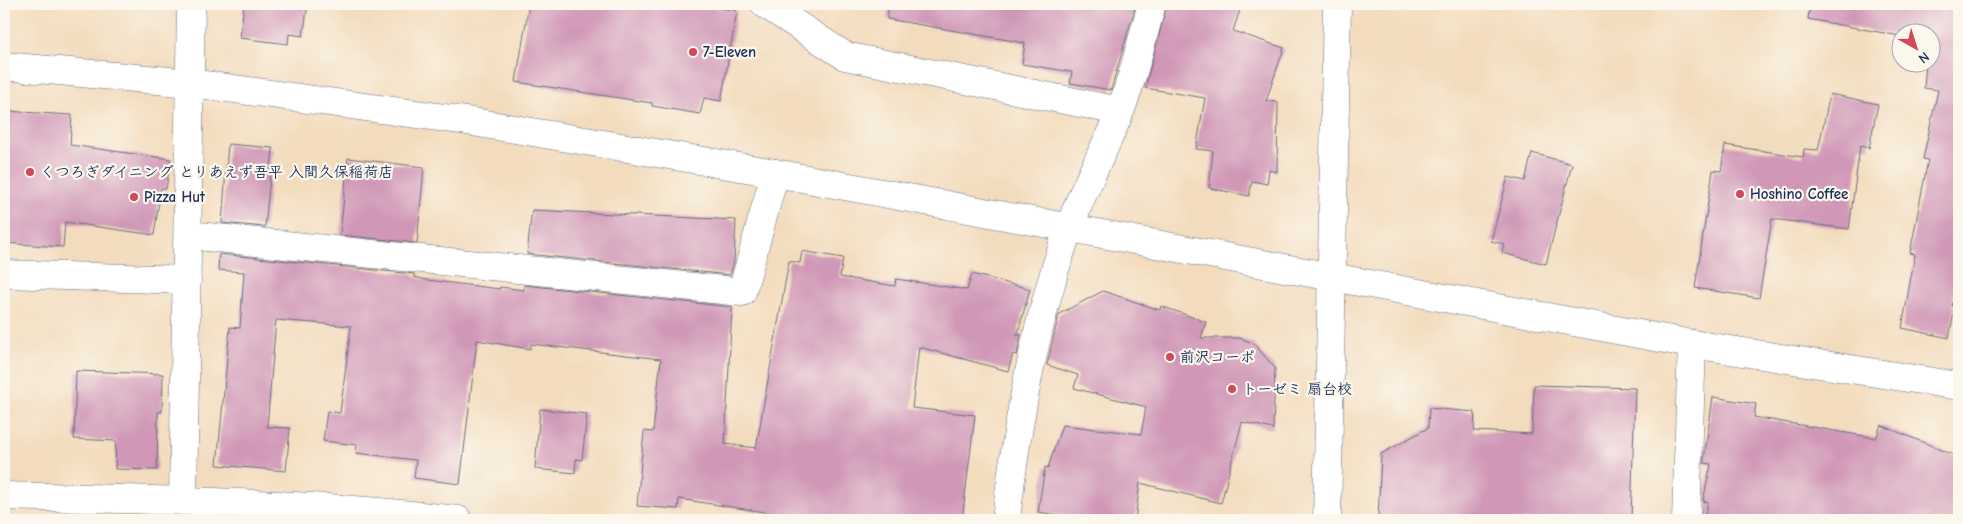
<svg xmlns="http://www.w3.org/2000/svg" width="1963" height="524" viewBox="0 0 1963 524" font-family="'Comic Neue','Klee One',sans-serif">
  <rect width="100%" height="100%" fill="#fbf7ec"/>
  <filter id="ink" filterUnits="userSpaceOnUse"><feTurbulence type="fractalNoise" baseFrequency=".02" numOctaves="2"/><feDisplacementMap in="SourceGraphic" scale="10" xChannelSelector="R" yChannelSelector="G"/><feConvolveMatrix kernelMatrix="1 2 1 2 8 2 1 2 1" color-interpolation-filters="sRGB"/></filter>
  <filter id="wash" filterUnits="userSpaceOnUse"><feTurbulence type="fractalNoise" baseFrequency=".0096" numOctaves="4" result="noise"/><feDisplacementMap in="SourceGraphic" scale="20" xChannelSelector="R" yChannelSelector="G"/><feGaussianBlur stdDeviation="1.12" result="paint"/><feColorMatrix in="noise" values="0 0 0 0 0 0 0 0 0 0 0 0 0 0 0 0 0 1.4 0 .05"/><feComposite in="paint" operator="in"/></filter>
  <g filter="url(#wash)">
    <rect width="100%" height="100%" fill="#f3dcbd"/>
    <g id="blocks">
      <g fill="#d097b7">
        <polygon points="244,4 308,4 303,36 289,34 288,44 240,38"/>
        <polygon points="529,4 696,4 737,11 721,101 704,98 700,114 652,106 652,103 516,82"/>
        <polygon points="889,4 1136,4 1111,90 1070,83 1072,72 1022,64 1025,43 887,19"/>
        <polygon points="1167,4 1242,4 1233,31 1284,48 1266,101 1278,102 1277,172 1269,170 1267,184 1252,181 1249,196 1209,188 1213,151 1196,149 1205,98 1145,88"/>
        <polygon points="1810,4 1959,4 1959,269 1952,306 1955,307 1949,338 1902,328 1915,254 1910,253 1928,160 1923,159 1938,90 1924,88 1926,62 1930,62 1930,32 1900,32 1900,36 1808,19"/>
        <polygon points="1830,94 1878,104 1869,148 1860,146 1849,229 1772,219 1759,298 1695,288 1713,170 1721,171 1725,145 1803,157 1804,149 1818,150"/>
        <polygon points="4,111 72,115 70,145 171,159 166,189 161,188 154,235 65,222 63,247 4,243"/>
        <polygon points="228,144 273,148 265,227 222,223"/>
        <polygon points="1532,153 1572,164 1546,264 1502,253 1504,244 1491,241 1508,177 1525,181"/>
        <polygon points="348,158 424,167 417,243 340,235"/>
        <polygon points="532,210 736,220 734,262 730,275 527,254"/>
        <polygon points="802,251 843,258 840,277 895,286 896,279 967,290 972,274 1030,289 1017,336 1021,334 1017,355 1013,354 1008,371 919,347 912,408 975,415 962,520 858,520 798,513 797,517 679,499 678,509 637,506 644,431 653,432 661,359 531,344 530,349 477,340 460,484 414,478 416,460 356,453 357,445 323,441 327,411 340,413 351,326 276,320 267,427 290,428 286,471 217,465 230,327 240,328 244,272 218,270 219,254 414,274 414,277 427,280 500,289 500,287 524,290 524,285 732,307 725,444 756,448 789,261 800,263"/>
        <polygon points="1103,291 1160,310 1161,306 1206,322 1201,338 1240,338 1253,343 1275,368 1273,429 1242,422 1221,503 1140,483 1135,520 1092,520 1038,512 1045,467 1048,468 1062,425 1141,434 1146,407 1074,388 1078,375 1047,365 1059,314"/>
        <polygon points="76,371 163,374 162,412 158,412 157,470 115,469 116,441 74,439"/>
        <polygon points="1534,385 1635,388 1631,520 1378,520 1381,454 1428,428 1429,408 1475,412 1474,431 1532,434"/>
        <polygon points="1713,397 1756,404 1754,417 1876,438 1881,425 1959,457 1959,520 1704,520 1708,502 1703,501 1711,464 1704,463 1704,459"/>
        <polygon points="540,409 587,414 582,460 576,459 575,473 535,469"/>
      </g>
    </g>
  </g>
  <g filter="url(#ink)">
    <use href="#blocks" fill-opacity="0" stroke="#676c7f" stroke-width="1"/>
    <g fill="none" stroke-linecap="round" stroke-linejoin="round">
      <g stroke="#676c7f" stroke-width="29">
        <g id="minor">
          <polyline points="765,4 845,56 1120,111"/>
          <polyline points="188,235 742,292 775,173"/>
          <polyline points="4,274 187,280"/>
          <path d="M4,496C155,500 308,502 458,520"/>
          <polyline points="183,501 191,4"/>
          <path d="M1006,520C1017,421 1035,322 1069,228C1084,187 1105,149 1121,109C1134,75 1142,39 1152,4"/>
          <polyline points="1686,520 1692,344"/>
        </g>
      </g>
      <g stroke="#676c7f" stroke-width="29">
        <g id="tertiary">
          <polyline points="4,66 191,83 467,121 775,173 1692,344 1959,386"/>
          <polyline points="1327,520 1337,4"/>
        </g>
      </g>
      <use href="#minor" stroke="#fff" stroke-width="28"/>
      <use href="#tertiary" stroke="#fff" stroke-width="28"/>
    </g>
  </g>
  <g fill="#d1495b" stroke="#fbf7ec" stroke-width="2">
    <circle cx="693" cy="52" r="5"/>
    <circle cx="30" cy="172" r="5"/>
    <circle cx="1740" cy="194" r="5"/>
    <circle cx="134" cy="197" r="5"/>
    <circle cx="1170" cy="357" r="5"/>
    <circle cx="1232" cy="389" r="5"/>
  </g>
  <g text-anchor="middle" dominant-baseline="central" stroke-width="4.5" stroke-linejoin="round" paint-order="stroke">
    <g font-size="15" font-weight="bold" fill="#1b2f5e" stroke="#fbf7ec" text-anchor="start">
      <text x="703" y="52">7-Eleven</text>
      <text x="40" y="172">くつろぎダイニング とりあえず吾平 入間久保稲荷店</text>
      <text x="1750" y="194">Hoshino Coffee</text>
      <text x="144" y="197">Pizza Hut</text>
      <text x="1180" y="357">前沢コーポ</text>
      <text x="1242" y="389">トーゼミ 扇台校</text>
    </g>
  </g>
  <rect width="1963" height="524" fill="none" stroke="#fbf7ec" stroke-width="20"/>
  <g transform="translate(1916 48) rotate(141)"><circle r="24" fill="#fbf7ec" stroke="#a1a7b3"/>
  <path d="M0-4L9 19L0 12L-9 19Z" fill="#d1495b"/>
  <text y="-8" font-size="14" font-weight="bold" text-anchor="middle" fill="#1b2f5e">N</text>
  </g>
</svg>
